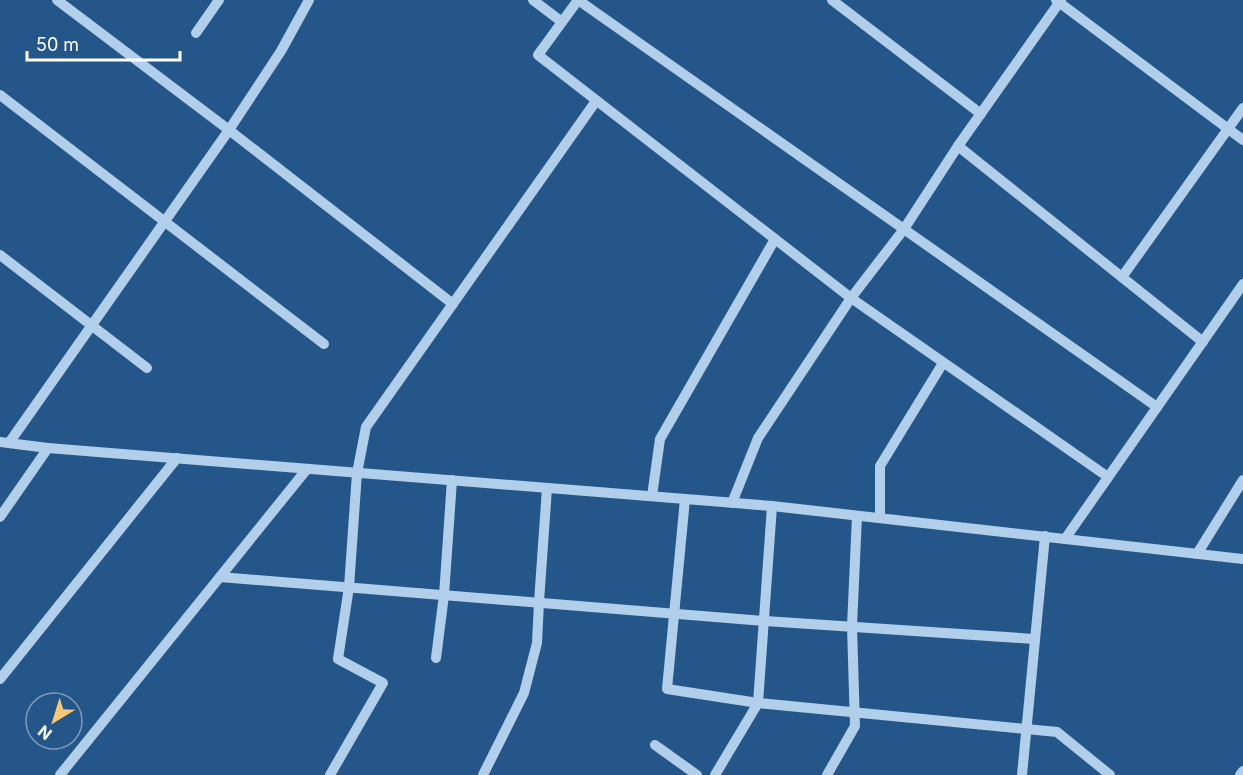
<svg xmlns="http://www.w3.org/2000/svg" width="1243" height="775" viewBox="0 0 1243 775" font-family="Inter,sans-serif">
  <rect width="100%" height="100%" fill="#24568a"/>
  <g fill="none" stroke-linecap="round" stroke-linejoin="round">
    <g stroke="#b1ceea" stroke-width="10">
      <polyline points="57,0 229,130 453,304"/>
      <polyline points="533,0 562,22"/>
      <polyline points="578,0 1157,407"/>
      <polyline points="578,0 538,55 851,298 758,438 732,503"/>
      <polyline points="832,0 981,114"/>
      <polyline points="1056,0 1243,140"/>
      <polyline points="1061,0 958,146 904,229 851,298 1108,477"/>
      <polyline points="196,33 219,0"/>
      <polyline points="0,95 324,344"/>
      <polyline points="958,146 1203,342"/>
      <polyline points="0,255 147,368"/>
      <polyline points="1122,277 1243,108"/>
      <polyline points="0,442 48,448 772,506 1243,559"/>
      <polyline points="9,443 229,130 281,51 309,0"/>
      <polyline points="652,496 660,439 775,239"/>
      <polyline points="685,499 667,689 758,703 1057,732 1110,775"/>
      <polyline points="0,517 48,448"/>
      <polyline points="880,518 880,466 943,363"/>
      <polyline points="1065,539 1243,284"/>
      <polyline points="1197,554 1243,480"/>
      <polyline points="220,577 765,621 1035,639"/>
      <polyline points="436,658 444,595 452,480"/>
      <polyline points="0,679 177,458"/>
      <polyline points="655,745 697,775"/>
      <polyline points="60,775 307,469"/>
      <polyline points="330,775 383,683 338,659 349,587 357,473 366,427 596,101"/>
      <polyline points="483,775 524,693 537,643 539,602 547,488"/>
      <polyline points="715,775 758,703 772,506"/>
      <polyline points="827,775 855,726 852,626 857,516"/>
      <polyline points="1022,775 1045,536"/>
      <polyline points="1240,775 1243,771"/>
    </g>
  </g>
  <g transform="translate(54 721) rotate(218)"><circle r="28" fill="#24568a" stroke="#7c9ab9" stroke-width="1.5"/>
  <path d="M0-4.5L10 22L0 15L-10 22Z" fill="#f4c874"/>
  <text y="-9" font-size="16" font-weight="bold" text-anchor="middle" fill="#ffffff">N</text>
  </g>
  <path d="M27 51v9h153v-9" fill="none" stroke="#ffffff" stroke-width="3"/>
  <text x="36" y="51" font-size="18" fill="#ffffff" stroke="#24568a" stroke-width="4.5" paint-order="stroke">50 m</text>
</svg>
